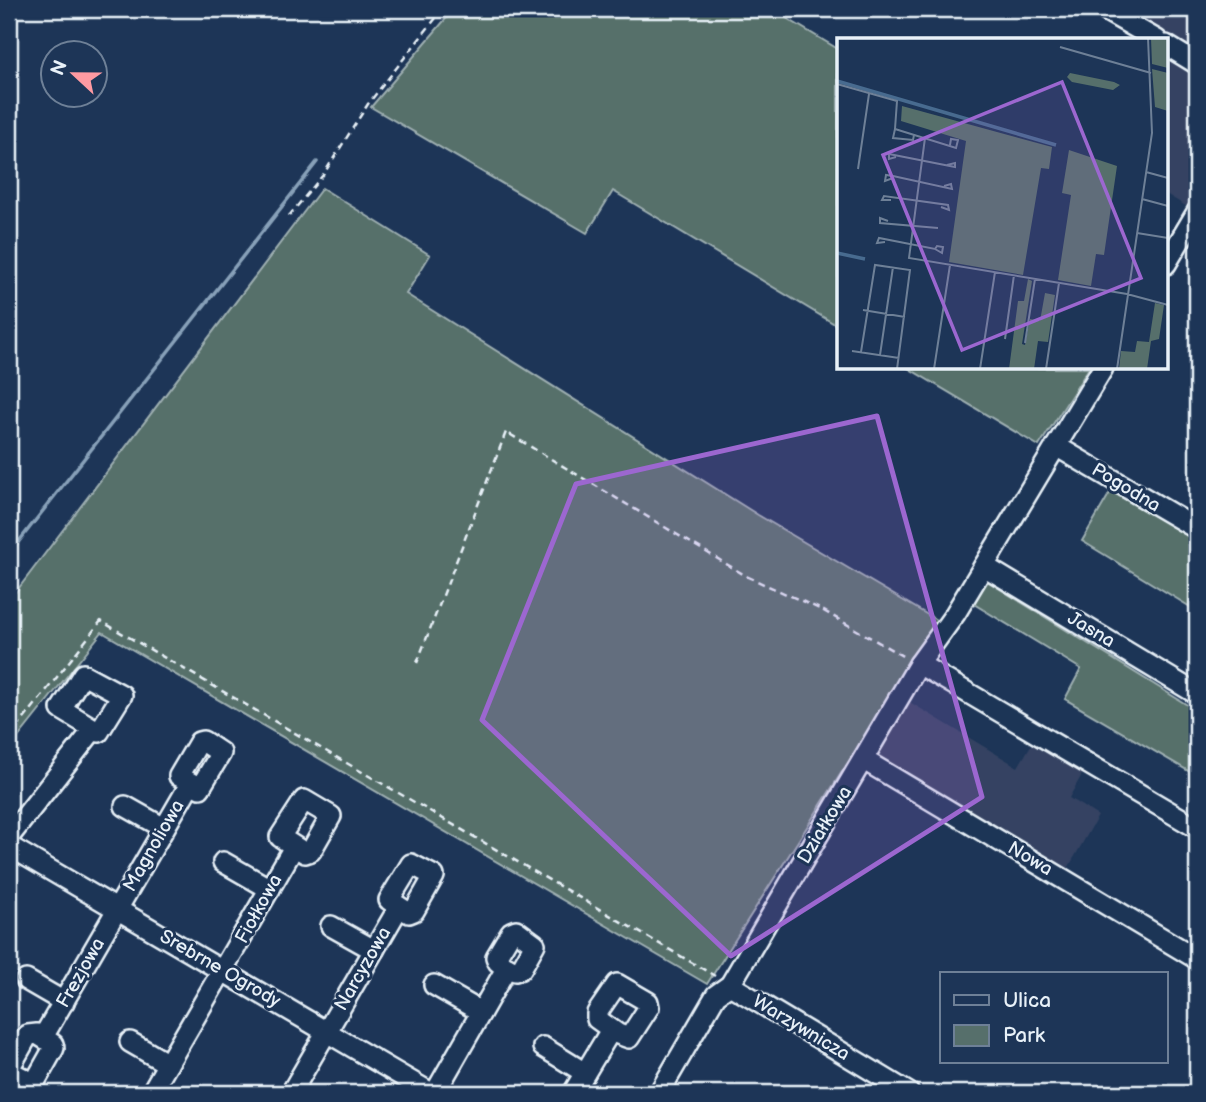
<svg xmlns="http://www.w3.org/2000/svg" width="1206" height="1102" viewBox="0 0 1206 1102" font-family="'Balsamiq Sans',sans-serif">
  <rect width="100%" height="100%" fill="#1d3557"/>
  <filter id="ink" filterUnits="userSpaceOnUse"><feTurbulence type="fractalNoise" baseFrequency=".0143" numOctaves="2"/><feDisplacementMap in="SourceGraphic" scale="14" xChannelSelector="R" yChannelSelector="G"/><feConvolveMatrix kernelMatrix="1 2 1 2 8 2 1 2 1" color-interpolation-filters="sRGB"/></filter>
  <g filter="url(#ink)">
    <g fill="#344362">
      <polygon points="1125,9 1197,9 1197,52"/>
      <polygon points="1166,56 1197,74 1197,194 1189,208 1166,194"/>
      <polygon points="908,701 1018,767 1034,740 1085,769 1069,798 1098,816 1067,870 882,762 879,752"/>
    </g>
    <g fill="#566f6b" stroke="#9fb0b2" stroke-width="2">
      <polygon points="454,9 771,9 838,49 838,326 613,191 587,233 371,107"/>
      <polygon points="322,188 430,255 406,294 758,515 938,621 707,984 102,632 9,749 9,601"/>
      <polygon points="908,368 1089,368 1039,446"/>
      <polygon points="1111,491 1197,541 1197,611 1082,541"/>
      <polygon points="987,581 1197,711 1197,776 1065,699 1081,669 969,601"/>
    </g>
    <g fill="none" stroke-linecap="round" stroke-linejoin="round">
      <polyline stroke="#88a1b9" stroke-width="3.5" points="9,554 317,162"/>
      <g stroke="#e8f1f8" stroke-width="24">
        <g id="minor">
          <polyline points="1103,9 1157,40"/>
          <polyline points="1166,45 1197,64"/>
          <polyline points="1166,264 1197,212"/>
          <polyline points="1056,446 1197,529"/>
          <polyline points="984,566 1197,694"/>
          <polyline points="919,664 1197,828"/>
          <polygon points="83,674 122,695 99,732 61,709"/>
          <polygon points="203,741 221,753 200,788 179,776 199,742"/>
          <polyline points="864,760 1197,959"/>
          <polygon points="304,800 331,816 311,851 305,853 280,837"/>
          <polyline points="125,806 164,828"/>
          <polyline points="9,837 93,730"/>
          <polyline points="9,846 431,1093"/>
          <polyline points="223,862 270,889"/>
          <polygon points="411,864 434,876 414,911 409,913 389,900"/>
          <polyline points="331,926 374,950"/>
          <polygon points="516,930 535,944 521,969 515,971 498,962 496,957 511,932"/>
          <polyline points="26,980 64,1002"/>
          <polygon points="617,984 648,1002 649,1007 629,1038 618,1034 597,1019 597,1013"/>
          <polyline points="434,985 481,1012"/>
          <polyline points="730,985 909,1093"/>
          <polygon points="37,1034 53,1044 54,1048 36,1080 29,1081 13,1073 10,1067 28,1035"/>
          <polyline points="43,1037 190,784"/>
          <polyline points="130,1042 168,1064"/>
          <polyline points="543,1047 585,1073"/>
          <polyline points="151,1093 294,847"/>
          <polyline points="291,1093 399,907"/>
          <polyline points="435,1093 507,967"/>
          <polyline points="573,1093 611,1030"/>
          <polyline points="659,1093 716,995 730,985 919,664 955,614 1103,368"/>
        </g>
      </g>
      <g stroke="#e8f1f8" stroke-width="2.5" stroke-dasharray="7 5" stroke-linecap="butt">
        <polyline points="289,216 323,175 368,104 443,9"/>
        <polyline points="417,663 506,432 748,577 822,610 906,658"/>
        <polyline points="9,738 101,621 715,976"/>
      </g>
      <use href="#minor" stroke="#1d3557" stroke-width="19"/>
    </g>
  </g>
  <path fill="#9c67d0" fill-opacity="0.2" stroke="#9c67d0" stroke-width="5" stroke-linejoin="round" d="M877,416L982,797L731,956L482,720L576,484Z"/>
  <g text-anchor="middle" dominant-baseline="central" stroke-width="6" stroke-linejoin="round" paint-order="stroke">
    <g font-size="19" fill="#e8f1f8" stroke="#1d3557">
      <text transform="translate(1126 488) rotate(31)">Pogodna</text>
      <text transform="translate(1091 630) rotate(31)">Jasna</text>
      <text transform="translate(825 825) rotate(-59)">Działkowa</text>
      <text transform="translate(154 846) rotate(-60)">Magnoliowa</text>
      <text transform="translate(1030 859) rotate(31)">Nowa</text>
      <text transform="translate(259 909) rotate(-61)">Fiołkowa</text>
      <text transform="translate(220 969) rotate(30)">Srebrne Ogrody</text>
      <text transform="translate(363 969) rotate(-60)">Narcyzowa</text>
      <text transform="translate(81 973) rotate(-60)">Frezjowa</text>
      <text transform="translate(801 1028) rotate(31)">Warzywnicza</text>
    </g>
  </g>
  <g transform="translate(837 38)">
    <rect width="331" height="331" fill="#1d3557"/>
    <path d="M314,0H331V30L315,26ZM315,31L331,35V73L318,69ZM233,35L277,44L283,47L276,52L235,44L230,39ZM65,68L215,109L212,131L204,130L186,237L112,224L129,103L64,83ZM232,112L280,128L267,217L259,216L254,248L221,242L234,157L225,155ZM191,241L195,243L185,306L188,307L193,281L203,283L208,255L218,257L211,304L201,303L197,331H172L181,263H187ZM318,265L327,267L322,301L314,303L310,331H282L284,313L298,314L300,303L312,304Z" fill="#566f6b"/>
    <path fill="none" stroke="#486b8f" stroke-width="3.5" d="M0,43L219,107M0,215L28,221"/>
    <path fill="none" stroke="#6e8097" stroke-width="2" d="M223,9L314,35M0,46L60,63L58,91L119,110L121,102L114,101L113,107M58,91L56,100L76,102L77,97M88,100L72,220L290,256L331,267M59,119L52,121V116L118,129V125L110,127M21,131L32,56M309,134L331,140M56,140L48,143L49,137L56,138L115,151L114,146L107,148M305,161L331,168M54,162H45L47,158L111,167L112,172L104,169M51,183L43,180V185L101,190M300,195L331,200M48,204L40,205L42,200L98,211L100,208L106,209L105,215L98,211M26,272L68,279M168,301L177,237M188,305L198,241M15,313L62,320M24,314L38,227L73,232L60,331M43,317L56,229M97,331L113,227M143,331L158,234M209,331L222,245M280,331L315,95L311,0"/>
    <path fill="#9c67d0" fill-opacity="0.15" stroke="#9c67d0" stroke-width="3.5" d="M225,44L304,240L125,312L46,117Z"/>
    <rect width="331" height="331" fill="none" stroke="#e8f1f8" stroke-width="3.5"/>
  </g>
  <rect width="1206" height="1102" fill="none" stroke="#1d3557" stroke-width="35"/>
  <rect x="18" y="18" width="1171" height="1067" fill="none" stroke="#e8f1f8" stroke-width="2.5" filter="url(#ink)"/>
  <rect x="940" y="972" width="228" height="91" fill="#1d3557" stroke="#6e8097" stroke-width="2"/>
  <rect x="954" y="995" width="35" height="10" fill="#1d3557" stroke="#6e8097" stroke-width="2"/>
  <text x="1003" y="1007" font-size="21" fill="#e8f1f8">Ulica</text>
  <rect x="954" y="1025" width="35" height="21" fill="#566f6b" stroke="#6e8097" stroke-width="2"/>
  <text x="1003" y="1042" font-size="21" fill="#e8f1f8">Park</text>
  <g transform="translate(74 74) rotate(292)"><circle r="33" fill="#1d3557" stroke="#6e8097" stroke-width="2"/>
  <path d="M0-5L12 26L0 18L-12 26Z" fill="#ff9aa2"/>
  <text y="-10" font-size="19" font-weight="bold" text-anchor="middle" fill="#e8f1f8">N</text>
  </g>
</svg>
